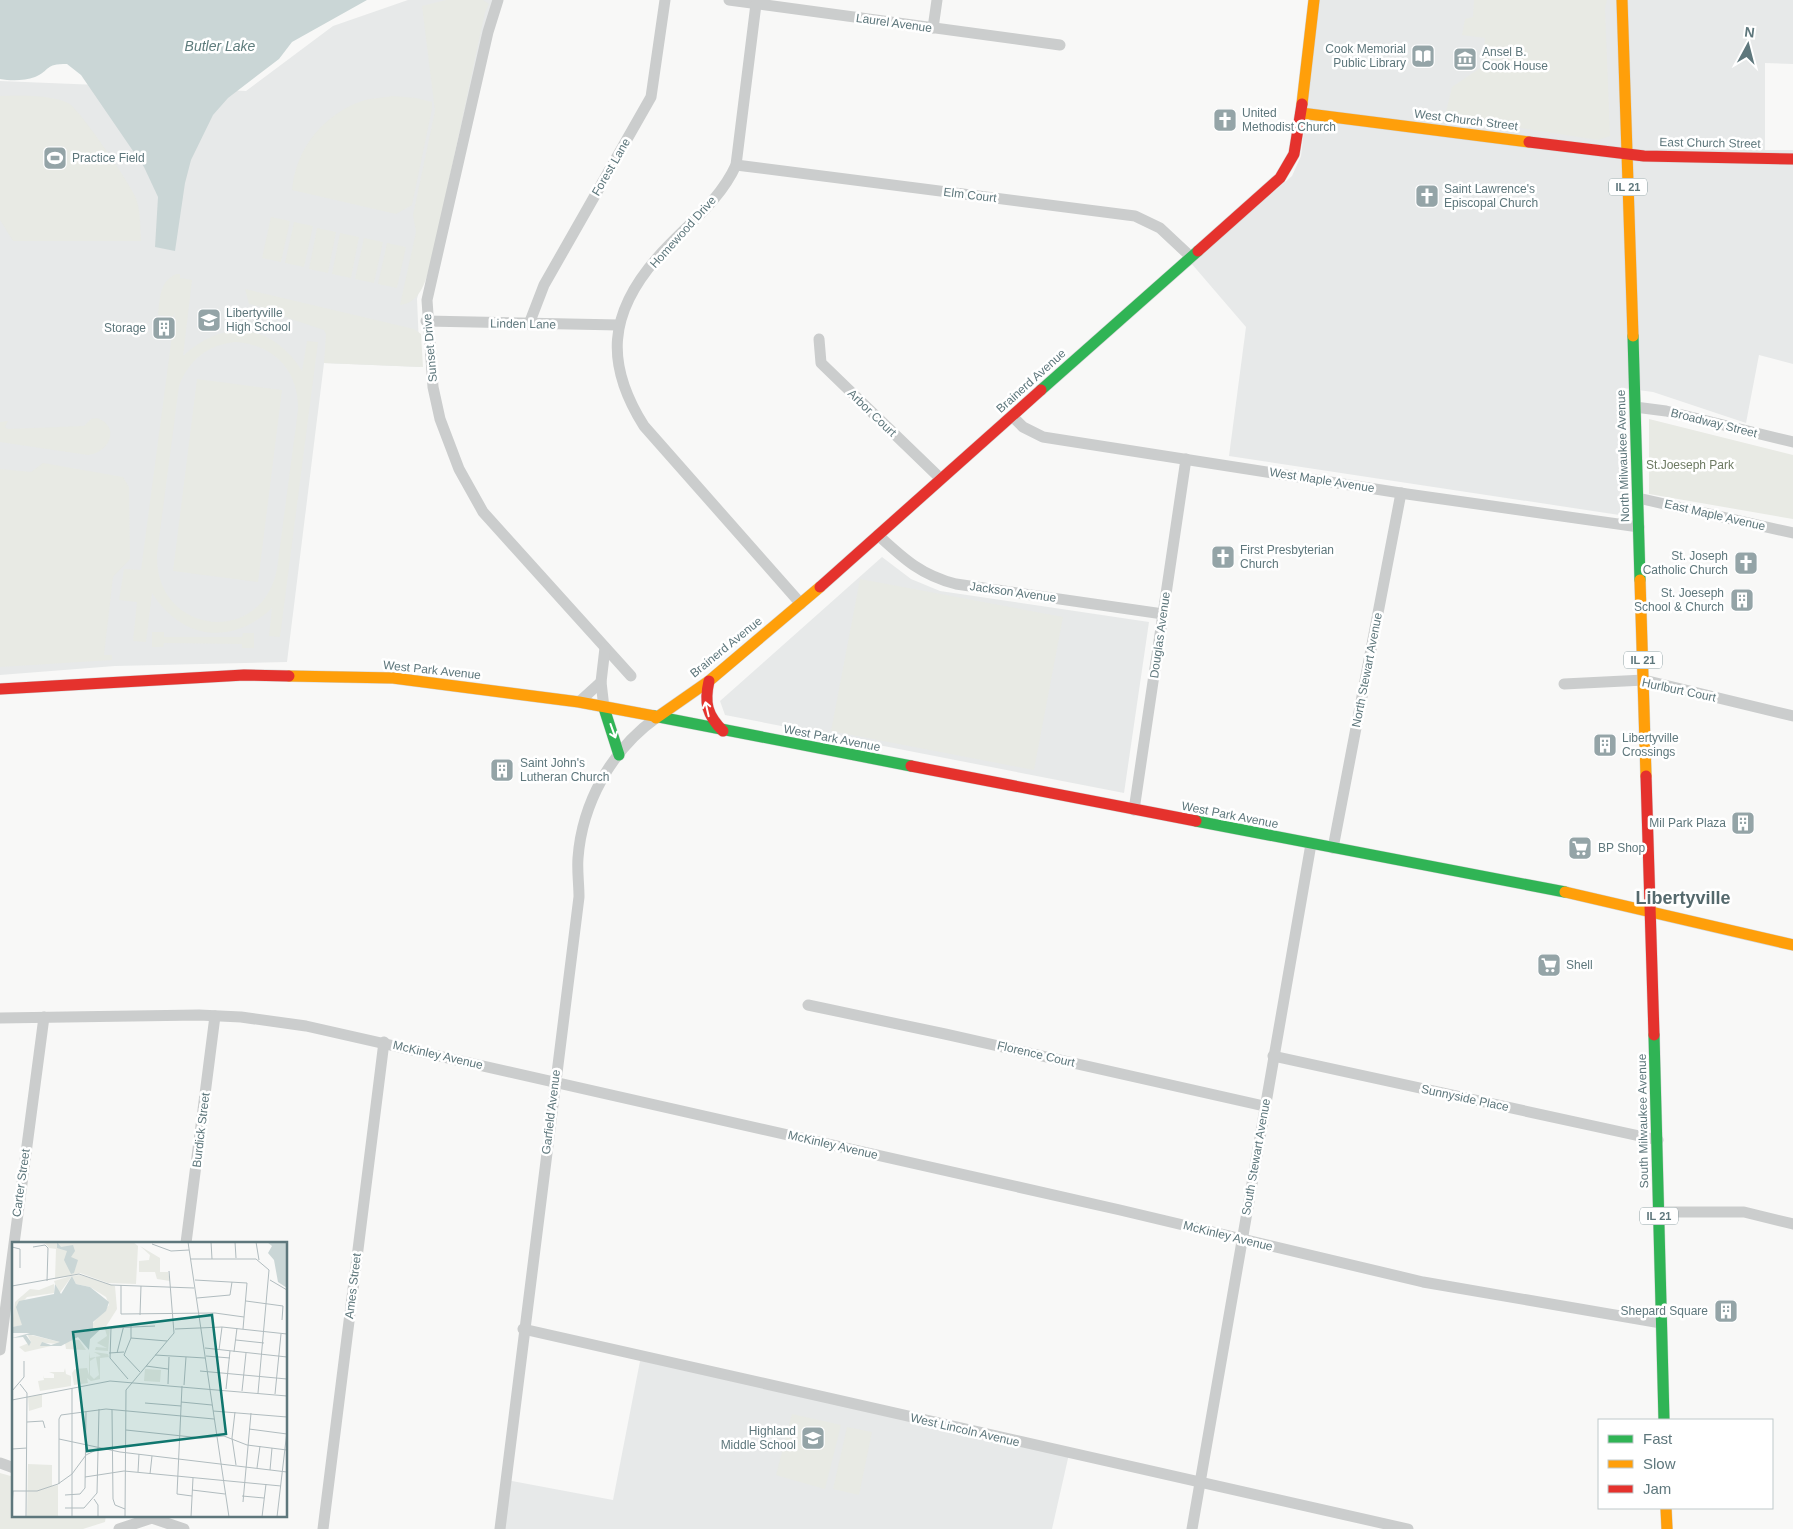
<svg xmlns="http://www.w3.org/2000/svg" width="1793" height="1529" viewBox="0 0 1793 1529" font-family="Arial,sans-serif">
  <rect width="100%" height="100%" fill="#f8f8f7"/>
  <g fill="#e7e9e9">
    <polygon points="408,0 493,0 417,299 420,367 324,363 287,662 115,666 0,675 0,81 246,91 333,26"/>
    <polygon points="1319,0 1793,0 1793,64 1765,63 1765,150 1793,150 1793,364 1759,355 1746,423 1653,392 1623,388 1626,516 1229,456 1246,327 1191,263 1292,176 1301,156"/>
    <polygon points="882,557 911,579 940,591 1149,622 1124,793 725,715 720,701"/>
    <polygon points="641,1356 1069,1454 1052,1529 500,1529 506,1480 613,1500"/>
  </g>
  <g fill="#e8eae4" fill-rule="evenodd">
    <path d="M446,0H483L489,4L485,12L435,246C429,265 426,303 400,305L416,232L413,215L435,111L422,6Z"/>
    <polygon points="1474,0 1607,0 1605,8 1610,136 1598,140 1445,116 1452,87 1483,66 1485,38 1462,35 1465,19 1473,17"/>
    <path d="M0,96C22,96 47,94 68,103C79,108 129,182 135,196C141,209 140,227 141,241H13L0,220Z"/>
    <path d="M392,96L416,98L432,102V109L412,205L396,214L292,190C296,148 323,115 362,101C371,98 382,98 392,96Z"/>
    <polygon points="271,217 290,221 281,262 262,258"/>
    <polygon points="294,222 313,226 304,267 285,263"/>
    <polygon points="317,228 336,232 328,273 309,269"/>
    <polygon points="340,233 359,237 351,278 332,274"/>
    <polygon points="364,238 383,242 374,283 355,279"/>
    <polygon points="387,243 406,247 397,288 378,284"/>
    <path d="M176,274H180V278L192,280L183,356C224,318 272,323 302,371L307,341L318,342L280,637L269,636L272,608C232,646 182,640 152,593L146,642L133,641L137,602L119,600L124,569L141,570L175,313L173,317L158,315C160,299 159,282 176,274ZM235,342C274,344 299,371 298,410L277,569C262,648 154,635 157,554L179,386C189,360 207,345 235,342Z"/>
    <polygon points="245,289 414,329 421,334 423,367 324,363 326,334 324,330 282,316 279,311 249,304"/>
    <polygon points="197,379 282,390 258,582 173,571"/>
    <path d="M97,418C120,426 111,452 88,455L0,442V422L8,421L5,427L8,429L84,426L91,419Z"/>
    <polygon points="1649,419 1793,455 1793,519 1649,494"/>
    <polygon points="43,463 123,477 129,487 130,559 113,577 104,655 112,655 112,660 0,667 0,469 31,472"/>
    <polygon points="860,579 1063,617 1034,770 831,731"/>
    <polygon points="152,632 164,632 164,637 242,637 243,633 254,633 254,648 242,648 242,644 164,643 163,647 152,647"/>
    <polygon points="792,1414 841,1425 825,1489 776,1475"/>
    <polygon points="847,1427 872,1432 859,1495 833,1489"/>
    <polygon points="0,1473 14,1477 14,1515 106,1515 105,1522 83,1529 0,1529"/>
  </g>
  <path fill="#cad6d6" d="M0,0H367L292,42L279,59L228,98L213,115L191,160L185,183L175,251L155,247L158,197L144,167L81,75L67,64C44,64 51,70 35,77C24,81 11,81 0,79Z"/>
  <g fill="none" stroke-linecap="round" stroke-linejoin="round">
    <g stroke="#d3d4d4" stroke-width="12">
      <g id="fast">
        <polyline points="1633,336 1640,580"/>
        <polyline points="1041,390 1198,251"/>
        <polyline points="604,708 619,755"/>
        <polyline points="654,716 911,766"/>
        <polyline points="1196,821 1565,892"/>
        <polyline points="1654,1035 1664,1420"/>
      </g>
    </g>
    <g stroke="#d3d4d4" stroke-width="12">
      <g id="slow">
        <polyline points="1622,0 1633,336"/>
        <polyline points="1302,104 1314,0"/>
        <polyline points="1301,113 1529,142"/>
        <polyline points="1640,580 1646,776"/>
        <polyline points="289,676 393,678 579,702 654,716"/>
        <polyline points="656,718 709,681 820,587"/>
        <polyline points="1565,892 1793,945"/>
        <polyline points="1666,1508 1667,1529"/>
      </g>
    </g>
    <g stroke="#d3d4d4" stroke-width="12">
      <g id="jam">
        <polyline points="1529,142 1644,156 1793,159"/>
        <polyline points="1198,251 1280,178 1294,154 1302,104"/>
        <polyline points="820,587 1041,390"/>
        <path d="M709,681C704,703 707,715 723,731"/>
        <polyline points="0,689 244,675 289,676"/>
        <polyline points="911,766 1196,821"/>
        <polyline points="1646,776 1654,1035"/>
      </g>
    </g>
    <g stroke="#cbcdcd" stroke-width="11">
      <polyline points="498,0 488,32 427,300 433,387 440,419 459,469 483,512 631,676"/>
      <polyline points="729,0 1060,45"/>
      <path d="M756,4L736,165C719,203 683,228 657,258C608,314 605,364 644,426L801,604"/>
      <polyline points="933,28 937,0"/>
      <polyline points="736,165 1135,216 1160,228 1191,257"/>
      <polyline points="426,321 619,325"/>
      <polyline points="529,324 544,285 651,97 665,0"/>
      <polyline points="819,339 821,363 941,479"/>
      <polyline points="1635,407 1666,411 1793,442"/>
      <polyline points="1012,416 1023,427 1043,437 1407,494 1639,527"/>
      <polyline points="1638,498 1793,533"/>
      <path d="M878,535C904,559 921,575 956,584L1163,614"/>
      <polyline points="1564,684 1644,680 1793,716"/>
      <polyline points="579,702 601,682"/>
      <polyline points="604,708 601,682 605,648"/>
      <polyline points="1134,810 1186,459"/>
      <polyline points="1333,848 1401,493"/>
      <polyline points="808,1005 945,1034 1264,1106"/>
      <polyline points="0,1018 199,1015 241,1017 306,1026 1120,1210 1423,1282 1661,1323"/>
      <polyline points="1273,1056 1658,1140"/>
      <polyline points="1659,1212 1744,1212 1793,1224"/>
      <polyline points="186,1243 215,1016"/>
      <polyline points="523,1329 1408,1529"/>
      <polyline points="0,1350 44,1017"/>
      <polyline points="0,1463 14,1468"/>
      <polyline points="143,1515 184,1529"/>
      <polyline points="119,1529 152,1518"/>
      <polyline points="323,1529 384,1042"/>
      <path d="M500,1529L579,897C579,884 577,871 578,858C582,804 611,750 656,718"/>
      <polyline points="1192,1529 1311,844"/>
    </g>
    <use href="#fast" stroke="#30b455" stroke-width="11"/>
    <use href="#slow" stroke="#ff9f0a" stroke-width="11"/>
    <use href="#jam" stroke="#e5322d" stroke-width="11"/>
  </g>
  <defs><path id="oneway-shaft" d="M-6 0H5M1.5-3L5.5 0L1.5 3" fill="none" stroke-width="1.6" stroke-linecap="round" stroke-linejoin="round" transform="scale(1.25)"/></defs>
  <g stroke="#fff">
    <use href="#oneway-shaft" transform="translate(707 709) rotate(-103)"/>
    <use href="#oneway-shaft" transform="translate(613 731) rotate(70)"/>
  </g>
  <defs>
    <g id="library-square" transform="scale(1.25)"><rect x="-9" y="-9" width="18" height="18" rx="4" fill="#94a4a7" stroke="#fff"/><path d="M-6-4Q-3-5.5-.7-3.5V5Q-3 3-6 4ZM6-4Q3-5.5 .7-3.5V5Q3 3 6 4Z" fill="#fff"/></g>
    <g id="museum-square" transform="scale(1.25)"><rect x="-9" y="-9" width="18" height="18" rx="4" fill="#94a4a7" stroke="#fff"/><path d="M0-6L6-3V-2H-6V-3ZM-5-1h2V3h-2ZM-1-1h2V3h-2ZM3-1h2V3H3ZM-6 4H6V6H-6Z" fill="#fff"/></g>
    <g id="church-square" transform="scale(1.25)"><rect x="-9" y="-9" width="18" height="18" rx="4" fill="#94a4a7" stroke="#fff"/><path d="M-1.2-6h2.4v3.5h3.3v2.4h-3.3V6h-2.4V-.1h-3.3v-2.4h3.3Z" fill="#fff"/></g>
    <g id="stadium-square" transform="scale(1.25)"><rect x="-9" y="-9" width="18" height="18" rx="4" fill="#94a4a7" stroke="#fff"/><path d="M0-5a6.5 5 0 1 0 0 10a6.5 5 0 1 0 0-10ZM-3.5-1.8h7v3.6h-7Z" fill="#fff"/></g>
    <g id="school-square" transform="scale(1.25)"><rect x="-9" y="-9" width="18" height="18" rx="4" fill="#94a4a7" stroke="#fff"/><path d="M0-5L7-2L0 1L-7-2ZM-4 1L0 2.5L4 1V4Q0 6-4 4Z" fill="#fff"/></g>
    <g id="building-square" transform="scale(1.25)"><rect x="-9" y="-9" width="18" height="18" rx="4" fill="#94a4a7" stroke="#fff"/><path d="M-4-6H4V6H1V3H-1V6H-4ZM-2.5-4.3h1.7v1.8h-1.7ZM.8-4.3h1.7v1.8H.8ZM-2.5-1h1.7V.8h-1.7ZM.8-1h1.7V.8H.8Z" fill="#fff"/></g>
    <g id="supermarket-square" transform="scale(1.25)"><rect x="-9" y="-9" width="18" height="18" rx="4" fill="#94a4a7" stroke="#fff"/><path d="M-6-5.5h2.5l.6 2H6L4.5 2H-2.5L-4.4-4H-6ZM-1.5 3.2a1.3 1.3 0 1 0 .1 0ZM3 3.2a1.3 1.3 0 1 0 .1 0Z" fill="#fff"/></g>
  </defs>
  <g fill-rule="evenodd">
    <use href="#library-square" x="1423" y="56"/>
    <use href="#museum-square" x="1465" y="59"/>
    <use href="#church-square" x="1225" y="120"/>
    <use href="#stadium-square" x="55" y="158"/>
    <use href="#church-square" x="1427" y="196"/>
    <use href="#school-square" x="209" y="320"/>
    <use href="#building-square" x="164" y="328"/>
    <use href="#church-square" x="1223" y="557"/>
    <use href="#church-square" x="1746" y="563"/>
    <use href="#building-square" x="1742" y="600"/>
    <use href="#building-square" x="1605" y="745"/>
    <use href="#building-square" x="502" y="770"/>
    <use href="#building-square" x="1743" y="823"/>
    <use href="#supermarket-square" x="1580" y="848"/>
    <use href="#supermarket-square" x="1549" y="965"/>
    <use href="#building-square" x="1726" y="1311"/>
    <use href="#school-square" x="813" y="1438"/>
  </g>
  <g text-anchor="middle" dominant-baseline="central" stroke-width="5" stroke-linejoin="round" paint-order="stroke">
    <g fill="#fff" stroke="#8ea0a3" stroke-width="1">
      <rect x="1609" y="178.5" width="38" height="17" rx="4"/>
      <rect x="1624" y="651.5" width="38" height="17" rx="4"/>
      <rect x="1640" y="1207.5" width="38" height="17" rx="4"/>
    </g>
    <g font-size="11" font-weight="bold" fill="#5e777c">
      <text x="1628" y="187">IL 21</text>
      <text x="1643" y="660">IL 21</text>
      <text x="1659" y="1216">IL 21</text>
    </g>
    <g font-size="12" fill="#5e777c" stroke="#fff">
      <text transform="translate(894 23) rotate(8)">Laurel Avenue</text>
      <text transform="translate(1466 120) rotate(7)">West Church Street</text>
      <text transform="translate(1710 143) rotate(1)">East Church Street</text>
      <text transform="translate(611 167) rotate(-60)">Forest Lane</text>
      <text transform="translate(970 195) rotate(7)">Elm Court</text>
      <text transform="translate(683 232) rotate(-48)">Homewood Drive</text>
      <text transform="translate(523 324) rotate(1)">Linden Lane</text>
      <text transform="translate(430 348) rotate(-95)">Sunset Drive</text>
      <text transform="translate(1031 381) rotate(-42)">Brainerd Avenue</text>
      <text transform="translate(872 413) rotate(44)">Arbor Court</text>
      <text transform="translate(1714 423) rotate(14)">Broadway Street</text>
      <text transform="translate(1623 456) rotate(-92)">North Milwaukee Avenue</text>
      <text transform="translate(1322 480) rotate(9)">West Maple Avenue</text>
      <text transform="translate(1715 515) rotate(13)">East Maple Avenue</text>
      <text transform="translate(1013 592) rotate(8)">Jackson Avenue</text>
      <text transform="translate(1160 635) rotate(-82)">Douglas Avenue</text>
      <text transform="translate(726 647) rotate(-39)">Brainerd Avenue</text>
      <text transform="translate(432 670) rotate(6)">West Park Avenue</text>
      <text transform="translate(1367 670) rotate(-79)">North Stewart Avenue</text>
      <text transform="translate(1679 690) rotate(12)">Hurlburt Court</text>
      <text transform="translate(832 738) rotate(11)">West Park Avenue</text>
      <text transform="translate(1230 815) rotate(11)">West Park Avenue</text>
      <text transform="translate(1036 1054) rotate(13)">Florence Court</text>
      <text transform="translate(438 1055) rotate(13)">McKinley Avenue</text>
      <text transform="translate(1465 1098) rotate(12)">Sunnyside Place</text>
      <text transform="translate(551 1112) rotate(-83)">Garfield Avenue</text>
      <text transform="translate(1643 1121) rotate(-91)">South Milwaukee Avenue</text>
      <text transform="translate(201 1130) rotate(-83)">Burdick Street</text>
      <text transform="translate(833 1145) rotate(13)">McKinley Avenue</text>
      <text transform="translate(1256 1157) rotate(-80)">South Stewart Avenue</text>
      <text transform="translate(21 1183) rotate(-82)">Carter Street</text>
      <text transform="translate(1228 1236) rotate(14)">McKinley Avenue</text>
      <text transform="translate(353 1286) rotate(-83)">Ames Street</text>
      <text transform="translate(965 1430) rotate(13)">West Lincoln Avenue</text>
    </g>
    <g font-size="12" fill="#5e777c" stroke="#fff" text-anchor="start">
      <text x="1406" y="49" text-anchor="end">Cook Memorial<tspan x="1406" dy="14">Public Library</tspan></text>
      <text x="1482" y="52">Ansel B.<tspan x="1482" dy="14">Cook House</tspan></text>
      <text x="1242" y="113">United<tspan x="1242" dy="14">Methodist Church</tspan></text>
      <text x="72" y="158">Practice Field</text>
      <text x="1444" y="189">Saint Lawrence's<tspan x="1444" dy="14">Episcopal Church</tspan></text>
      <text x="226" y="313">Libertyville<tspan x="226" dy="14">High School</tspan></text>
      <text x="146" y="328" text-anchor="end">Storage</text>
      <text x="1240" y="550">First Presbyterian<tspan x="1240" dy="14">Church</tspan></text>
      <text x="1728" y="556" text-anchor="end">St. Joseph<tspan x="1728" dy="14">Catholic Church</tspan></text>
      <text x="1724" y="593" text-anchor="end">St. Joeseph<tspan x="1724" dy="14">School &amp; Church</tspan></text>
      <text x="1622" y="738">Libertyville<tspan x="1622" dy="14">Crossings</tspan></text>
      <text x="520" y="763">Saint John's<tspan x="520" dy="14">Lutheran Church</tspan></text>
      <text x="1726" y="823" text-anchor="end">Mil Park Plaza</text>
      <text x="1598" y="848">BP Shop</text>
      <text x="1566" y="965">Shell</text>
      <text x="1708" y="1311" text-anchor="end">Shepard Square</text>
      <text x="796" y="1431" text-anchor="end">Highland<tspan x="796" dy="14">Middle School</tspan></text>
    </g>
    <g font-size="12" fill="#6d7a62" stroke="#fff">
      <text x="1690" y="465">St.Joeseph Park</text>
    </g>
    <g font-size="14" font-style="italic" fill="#5e7c7c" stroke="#fff">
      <text x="220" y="46">Butler Lake</text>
    </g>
    <g font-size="18" font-weight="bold" fill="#55696d" stroke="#fff">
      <text x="1683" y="898">Libertyville</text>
    </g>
  </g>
  <g transform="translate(12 1242)">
    <rect width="275" height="275" fill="#f8f8f7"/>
    <path d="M32,0H121L126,4L124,42L96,41L68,31L43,37L44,7L37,6ZM128,4L148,16V30H156L158,39L145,37L143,30H127V19L137,18L138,13ZM68,33L103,44L105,67L93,86L81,87V81L97,63L94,55L78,45L64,42L60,34L47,52L42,39L59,34ZM42,42V51L15,55L5,66L11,83L0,85L3,60L18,47L27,48ZM98,86L96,109L83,108L84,105L95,106L85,101L95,94L93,87ZM15,92L48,100L49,102L32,101L31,104H39L13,110L7,105L19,100ZM58,98H67L74,108L54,107L53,101ZM77,110L78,116L89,114L82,110L96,112L97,115L88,116V137L79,139L75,136L76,141L62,143L60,131L63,127L75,126L77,133ZM84,115L87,133L82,137L78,133V119ZM53,126L54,132L59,134V144L28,149L26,139L32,138L31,133L32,136H42V132L37,130H52ZM133,127L149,128L148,140L132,139ZM30,152V165L17,169L16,155ZM16,222L40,223V244L46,243V274H15Z" fill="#e8eae4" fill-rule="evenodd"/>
    <path d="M45,0L49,5L61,3L63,9L59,15L66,18L62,31L59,32L52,18L55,9L45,6ZM255,0H275V46L266,40L262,18L256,11L260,4ZM60,34L64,42L78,45L97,60L94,69L81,80V87L90,86L78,97L77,108L66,95L49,104H28L30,100L39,103L48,100L21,93H14L19,100L17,104L11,95L0,96L18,91H0V85L10,83L4,65L7,59L42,52L43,42L49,52Z" fill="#cad6d6"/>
    <path fill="none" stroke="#b1bcbf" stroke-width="1" d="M176,0L217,275M199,0L200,17M223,0L224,16M244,0L247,18M140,2L159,9L177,8M0,5L8,7V26M21,5L33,3L36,6L35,39M179,17H244L257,28L246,151M183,38L235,41L231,87M258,38L275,48M109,43V72L203,71L232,75M0,44L67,32L99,43L182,46M185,56L218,53L220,40M234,59L271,64L270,78M128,73L129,44M119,84V96L112,113L128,130M163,87L210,85L275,92M119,96L155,99M224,98L252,101M193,106L275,115M207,108L210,85M222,110L225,86M97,111L112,110M105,111L112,83M143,113L193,116M194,114L218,116M134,124L156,127M188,129L275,137M116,137L98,116L99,86L143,84M8,142L15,151L14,275M156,142L157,115M172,143L174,115M170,144L165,252L180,254M214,147L218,109M0,149L12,135V119M230,149L234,111M263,152L269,92M0,158L98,139L275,154M169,160L200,163M133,161L169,164M100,168L101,257L103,263L113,267M201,169L275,175M223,170L220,196L224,223M15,180L31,179L33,186M237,187L275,192M114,188L189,196L212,194L235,203L275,208M47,197L108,210L275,230M0,207L15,206M245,226L248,204M258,228L260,206M126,230L127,212M138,232L140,214M73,235L112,229L269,244M47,242V177L49,173L94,167L202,177M180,248L213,252M0,249H25L46,242L60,232L74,213L86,207M53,253L68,252L73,246L74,169M230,254L252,256M82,257L86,263V275M231,260L239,171M53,266H72L85,251L87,167M0,267L1,249M60,275V146M113,275L114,148L162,91L157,29M179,275L181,236M250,275L254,242M265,275L275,189"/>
    <path fill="#0f766e" fill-opacity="0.15" stroke="#0f766e" stroke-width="2.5" d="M200,73L214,192L75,209L61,90Z"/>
    <rect width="275" height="275" fill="none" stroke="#5e777c" stroke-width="2.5"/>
  </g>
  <rect x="1598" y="1419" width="175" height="90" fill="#ffffff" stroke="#bfc9cb"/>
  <rect x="1608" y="1435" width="25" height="8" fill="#30b455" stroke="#bfc9cb"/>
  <text x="1643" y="1444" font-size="15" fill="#5e777c">Fast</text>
  <rect x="1608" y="1460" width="25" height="8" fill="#ff9f0a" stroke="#bfc9cb"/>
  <text x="1643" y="1469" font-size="15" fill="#5e777c">Slow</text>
  <rect x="1608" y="1485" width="25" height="8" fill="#e5322d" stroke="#bfc9cb"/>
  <text x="1643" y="1494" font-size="15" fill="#5e777c">Jam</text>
  <g transform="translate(1748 45) rotate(7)" stroke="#ffffff" stroke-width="4" paint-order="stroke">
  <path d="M0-4L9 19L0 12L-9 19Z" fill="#5e777c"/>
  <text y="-8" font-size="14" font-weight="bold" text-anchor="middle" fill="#5e777c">N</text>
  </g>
</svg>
